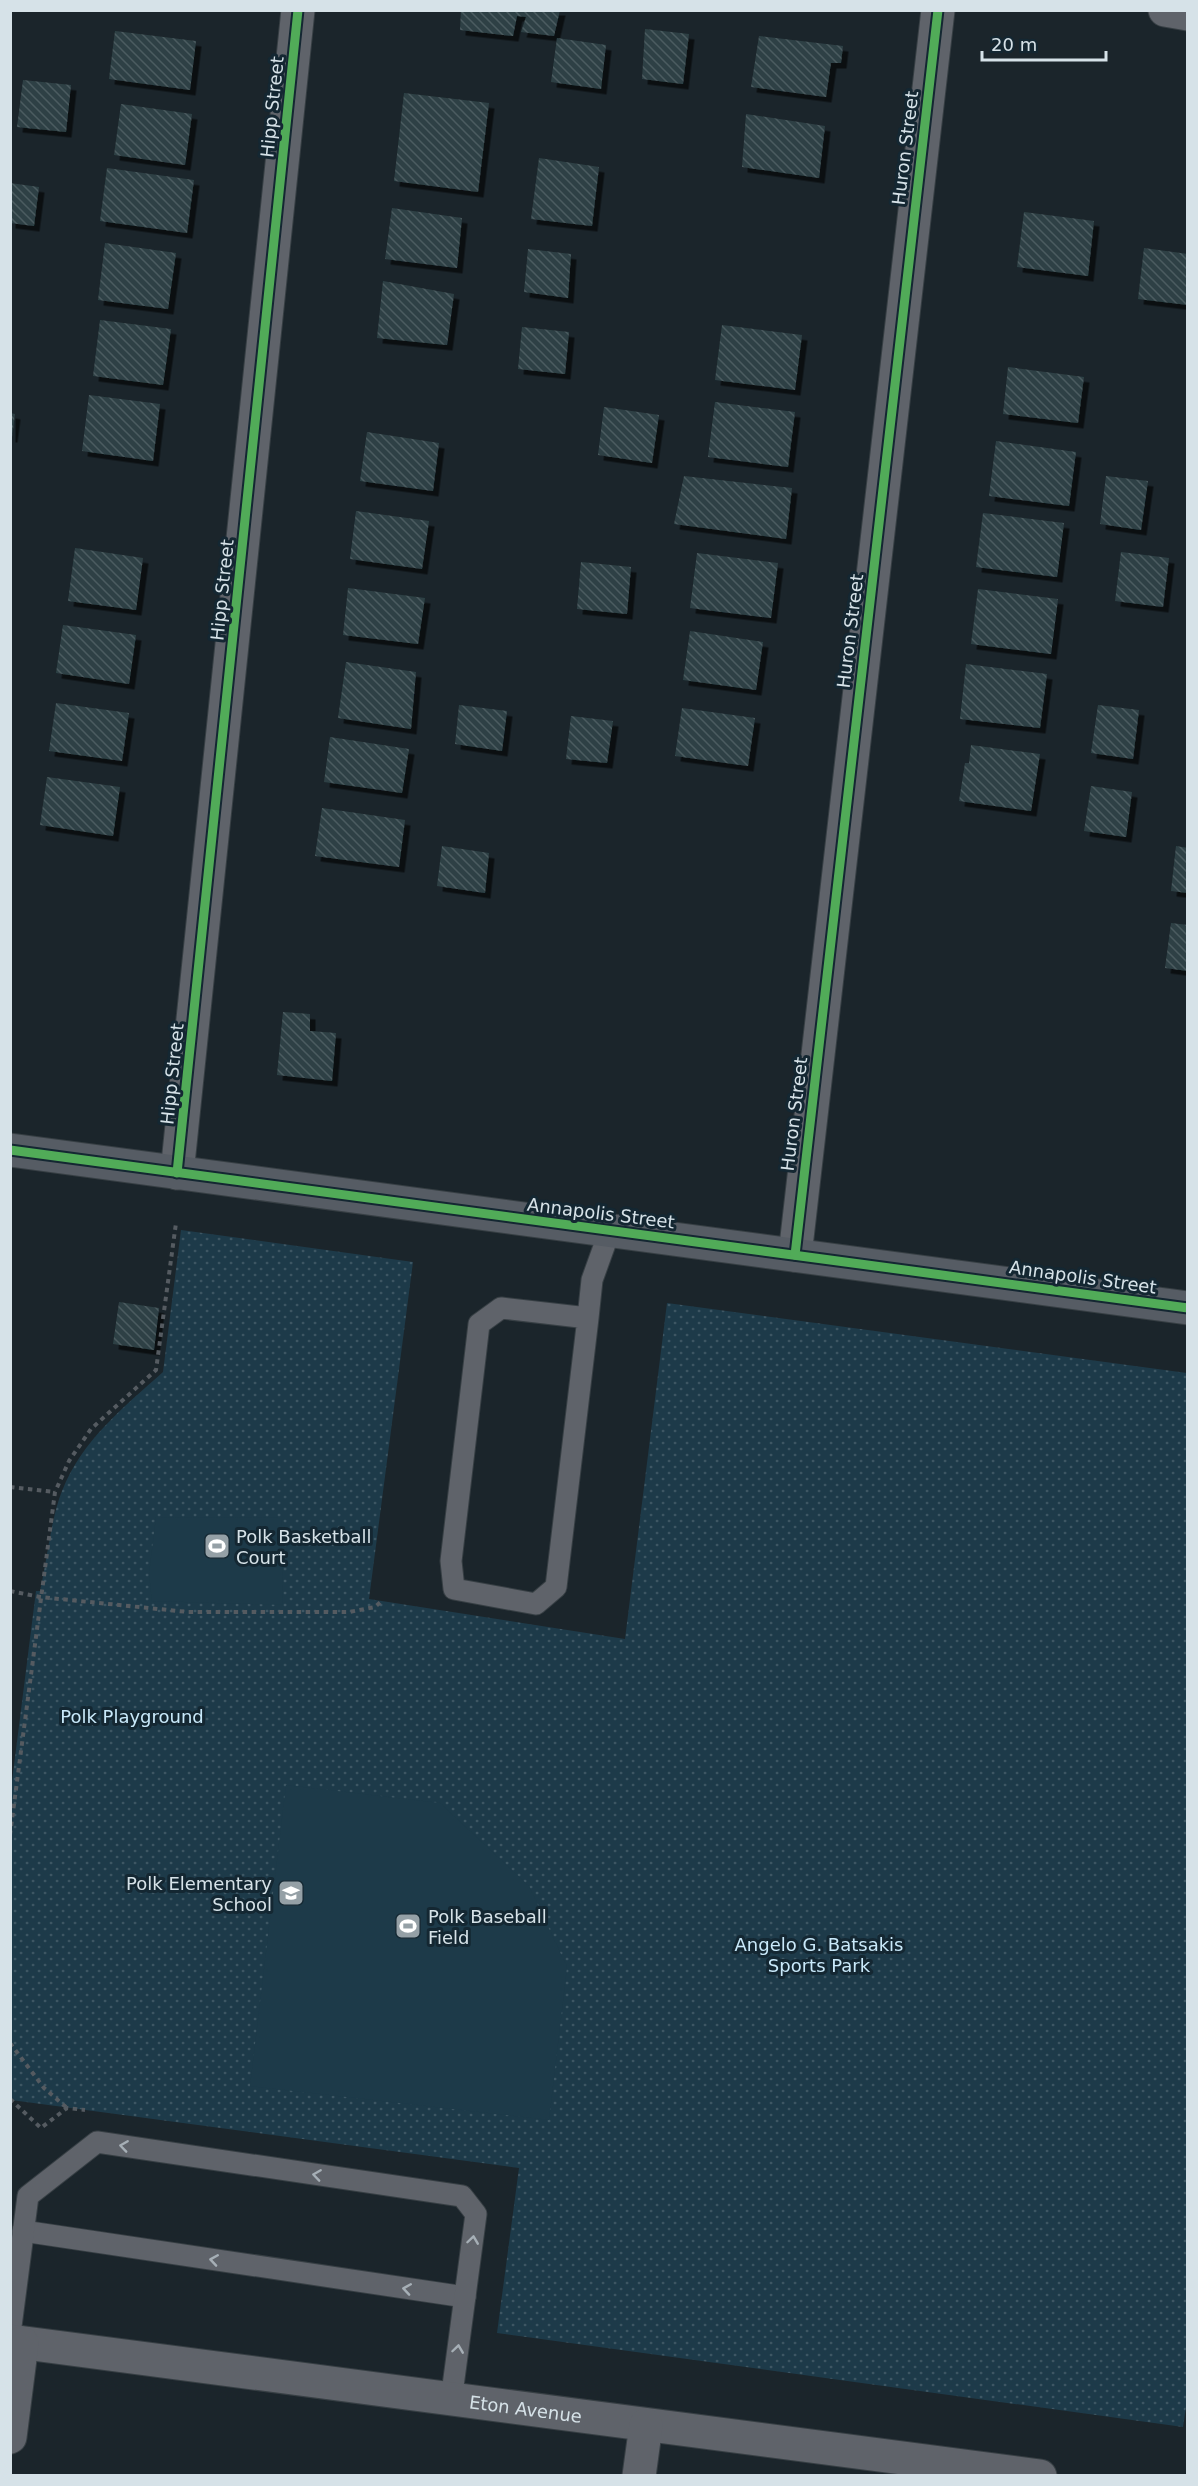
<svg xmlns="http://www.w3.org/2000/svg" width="1198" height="2486" viewBox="0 0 1198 2486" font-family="'DejaVu Sans',sans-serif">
  <defs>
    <pattern id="park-dots" width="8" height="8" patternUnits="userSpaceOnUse" patternTransform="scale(1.5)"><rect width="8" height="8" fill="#1d3a49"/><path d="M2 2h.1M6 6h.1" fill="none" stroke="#3d5663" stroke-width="1.8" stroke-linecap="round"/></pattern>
    <pattern id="building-back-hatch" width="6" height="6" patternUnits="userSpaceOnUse" patternTransform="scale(1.5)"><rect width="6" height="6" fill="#2e4145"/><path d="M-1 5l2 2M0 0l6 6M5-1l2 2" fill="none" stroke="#4c5c60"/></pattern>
    <filter id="shadow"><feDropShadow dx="5.5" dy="5.5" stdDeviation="0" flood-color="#0009"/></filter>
  </defs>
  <rect width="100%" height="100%" fill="#1b252b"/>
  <path fill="url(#park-dots)" d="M181,1230L413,1262L369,1599L625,1639L667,1303L1187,1373L1188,2394L1183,2427L497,2333L519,2168L11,2100L10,1797L36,1591H40C47,1561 51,1518 62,1491C82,1440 123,1408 163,1372Z"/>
  <g fill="#1d3a49">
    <polygon points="156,1517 281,1518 283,1605 152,1601 149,1574"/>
    <polygon points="286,1785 440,1803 529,1886 567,1967 549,2120 250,2086"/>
  </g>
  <g fill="url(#building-back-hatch)" filter="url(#shadow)">
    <polygon points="461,10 560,10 554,36 521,32 526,17 517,16 513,36 460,30"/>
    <polygon points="645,29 689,34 683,84 642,79"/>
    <polygon points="115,31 196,41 190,90 109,79"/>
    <polygon points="759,36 843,46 841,63 831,63 826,97 751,87"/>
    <polygon points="557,38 606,45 601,89 551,82"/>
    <polygon points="23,80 71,85 66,132 17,127"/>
    <polygon points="404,93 489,103 478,192 394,181"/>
    <polygon points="121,104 192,114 185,165 114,155"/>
    <polygon points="746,114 825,126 819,178 742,167"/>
    <polygon points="539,158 599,167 592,226 531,219"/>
    <polygon points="107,168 194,180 187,233 100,221"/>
    <polygon points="10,183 39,187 34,226 10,223"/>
    <polygon points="392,208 462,218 457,268 385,259"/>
    <polygon points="1024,212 1094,221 1088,276 1017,267"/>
    <polygon points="105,243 176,253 168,309 98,300"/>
    <polygon points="1144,248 1188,254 1188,305 1138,299"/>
    <polygon points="528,249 571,254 568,298 524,292"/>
    <polygon points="383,281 454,294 447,345 377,338"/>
    <polygon points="100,320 171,329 163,385 93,376"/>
    <polygon points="722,325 802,335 795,390 715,380"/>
    <polygon points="522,327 569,332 565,374 518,369"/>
    <polygon points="1008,367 1084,377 1078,423 1003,414"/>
    <polygon points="89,395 160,404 153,461 82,451"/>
    <polygon points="715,402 795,412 788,467 708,457"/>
    <polygon points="604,407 659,415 652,463 598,455"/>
    <polygon points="10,413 15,414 12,437 10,437"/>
    <polygon points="367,432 439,443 433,491 360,481"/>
    <polygon points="996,441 1076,452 1069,506 989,496"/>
    <polygon points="684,476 792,488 786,539 674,524"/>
    <polygon points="1106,476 1148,481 1141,530 1100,524"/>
    <polygon points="356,511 429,521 422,569 350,559"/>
    <polygon points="983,513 1064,523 1057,577 976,567"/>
    <polygon points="75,548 143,558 136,610 68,601"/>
    <polygon points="1121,552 1169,558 1163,607 1115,601"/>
    <polygon points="697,553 778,563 771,618 690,608"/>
    <polygon points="581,562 631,567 627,614 577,609"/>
    <polygon points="348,588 425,598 418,644 343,635"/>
    <polygon points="978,589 1058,599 1051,654 971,644"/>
    <polygon points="63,625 136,635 129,684 56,673"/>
    <polygon points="690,631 763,642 756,690 683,680"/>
    <polygon points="346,662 416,672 411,729 338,718"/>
    <polygon points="966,664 1047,674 1040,728 960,719"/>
    <polygon points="56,703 129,713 122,761 49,751"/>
    <polygon points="459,705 507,711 502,751 455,744"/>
    <polygon points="1098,705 1139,710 1133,759 1091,753"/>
    <polygon points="682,708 755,718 748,766 675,756"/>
    <polygon points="571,716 613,721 607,763 566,759"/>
    <polygon points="330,737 409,749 402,793 324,782"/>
    <polygon points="971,745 1040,754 1031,811 959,801 965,763 969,763"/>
    <polygon points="47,777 120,787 113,836 40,825"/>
    <polygon points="1091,786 1132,792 1126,837 1084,831"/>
    <polygon points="322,808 405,820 399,867 315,856"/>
    <polygon points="442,846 489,853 485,893 437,886"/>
    <polygon points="1176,846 1188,848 1188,893 1171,891"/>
    <polygon points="1171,923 1188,925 1188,971 1165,968"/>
    <polygon points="283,1012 310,1014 310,1031 336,1033 332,1081 277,1075"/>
    <polygon points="119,1302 159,1308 154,1350 113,1344"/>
  </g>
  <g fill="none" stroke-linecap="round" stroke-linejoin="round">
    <g stroke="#373f44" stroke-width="23">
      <g id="lane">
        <polyline points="588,1318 501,1308 479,1324 451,1561 454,1589 536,1604 556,1587 588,1318 592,1280 610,1230"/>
        <polyline points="23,2231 465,2297"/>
        <polyline points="10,2334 28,2196 97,2142 462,2196 476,2214 451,2401"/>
      </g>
    </g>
    <g stroke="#373f44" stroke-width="35">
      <g id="street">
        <polyline points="1165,10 1188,14"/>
        <polyline points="177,1173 298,10"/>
        <polyline points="795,1255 938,10"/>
        <path id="s1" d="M10,2341L1040,2476"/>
        <polyline points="10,2437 22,2343"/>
        <polyline points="639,2476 646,2425"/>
      </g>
    </g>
    <g stroke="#373f44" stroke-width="35">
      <polyline id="secondary" points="10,1150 1188,1308"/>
    </g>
    <g stroke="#555b61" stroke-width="4" stroke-dasharray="4.5 4.5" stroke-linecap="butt">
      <polyline points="10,1487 55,1492"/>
      <polyline points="10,1591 40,1597 188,1612 349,1612 375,1607 383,1600"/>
      <polyline points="10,1835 55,1492 69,1461 91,1429 156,1370 176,1223"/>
      <polyline points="10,2043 44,2088 67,2108"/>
      <polyline points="10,2099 41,2128 67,2108 85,2110"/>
    </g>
    <use href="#lane" stroke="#5f636a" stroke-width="21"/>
    <use href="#street" stroke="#5f636a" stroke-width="33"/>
    <use href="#secondary" stroke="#565c64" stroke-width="33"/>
    <g stroke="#142732" stroke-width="13">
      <g id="cycleway">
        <polyline points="10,1150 1188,1308"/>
        <polyline points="177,1173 298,10"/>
        <polyline points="795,1255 938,10"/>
      </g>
    </g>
    <use href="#cycleway" stroke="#51ab58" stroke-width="9"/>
  </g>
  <defs><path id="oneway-chevron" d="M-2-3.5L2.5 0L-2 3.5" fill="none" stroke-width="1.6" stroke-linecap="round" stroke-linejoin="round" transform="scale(1.5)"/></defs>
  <g stroke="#a6afb6">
    <use href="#oneway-chevron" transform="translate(124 2146) rotate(-172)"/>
    <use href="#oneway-chevron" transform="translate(317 2175) rotate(-172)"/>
    <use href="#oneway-chevron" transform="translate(473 2240) rotate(-82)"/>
    <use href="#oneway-chevron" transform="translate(214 2260) rotate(-171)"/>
    <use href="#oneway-chevron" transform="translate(407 2289) rotate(-171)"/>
    <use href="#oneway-chevron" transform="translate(458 2349) rotate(-82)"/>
  </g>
  <defs>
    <g id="stadium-square" transform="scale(1.35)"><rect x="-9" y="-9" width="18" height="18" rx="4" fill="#95a0a6" stroke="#142732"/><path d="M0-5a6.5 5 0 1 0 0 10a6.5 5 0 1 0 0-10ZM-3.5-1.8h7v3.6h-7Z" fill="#fff"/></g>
    <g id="school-square" transform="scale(1.35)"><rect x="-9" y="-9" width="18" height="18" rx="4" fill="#95a0a6" stroke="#142732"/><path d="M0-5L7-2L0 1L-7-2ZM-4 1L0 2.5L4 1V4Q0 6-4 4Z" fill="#fff"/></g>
  </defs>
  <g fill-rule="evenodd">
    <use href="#stadium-square" x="217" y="1546"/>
    <use href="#school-square" x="291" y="1893"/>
    <use href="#stadium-square" x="408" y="1926"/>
  </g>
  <g text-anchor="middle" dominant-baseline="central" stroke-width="6" stroke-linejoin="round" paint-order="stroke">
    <g font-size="18" fill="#d6e2e8" stroke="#142732">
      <text transform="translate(272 107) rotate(-84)">Hipp Street</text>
      <text transform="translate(905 148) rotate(-83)">Huron Street</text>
      <text transform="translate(222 590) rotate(-84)">Hipp Street</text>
      <text transform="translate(850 631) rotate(-83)">Huron Street</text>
      <text transform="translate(172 1074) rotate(-84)">Hipp Street</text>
      <text transform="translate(794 1114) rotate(-83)">Huron Street</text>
      <text transform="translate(601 1213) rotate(7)">Annapolis Street</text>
      <text transform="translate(1083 1277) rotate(8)">Annapolis Street</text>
      <text stroke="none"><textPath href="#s1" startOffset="520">Eton Avenue</textPath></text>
    </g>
    <g font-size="18" fill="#d6e2e8" stroke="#142732" text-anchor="start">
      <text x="236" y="1536">Polk Basketball<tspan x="236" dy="21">Court</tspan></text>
      <text x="272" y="1883" text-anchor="end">Polk Elementary<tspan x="272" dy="21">School</tspan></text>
      <text x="428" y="1916">Polk Baseball<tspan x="428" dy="21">Field</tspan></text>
    </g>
    <g font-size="18" fill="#c9e9fa" stroke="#142732">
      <text x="132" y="1716">Polk Playground</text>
      <text x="819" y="1944">Angelo G. Batsakis<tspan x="819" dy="21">Sports Park</tspan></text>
    </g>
  </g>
  <rect width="1198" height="2486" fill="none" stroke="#d6e2e8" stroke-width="24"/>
  <path d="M982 51v9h124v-9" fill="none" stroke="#d6e2e8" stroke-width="3"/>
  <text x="991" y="51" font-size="18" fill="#d6e2e8" stroke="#142732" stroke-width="4.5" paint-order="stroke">20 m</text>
</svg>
